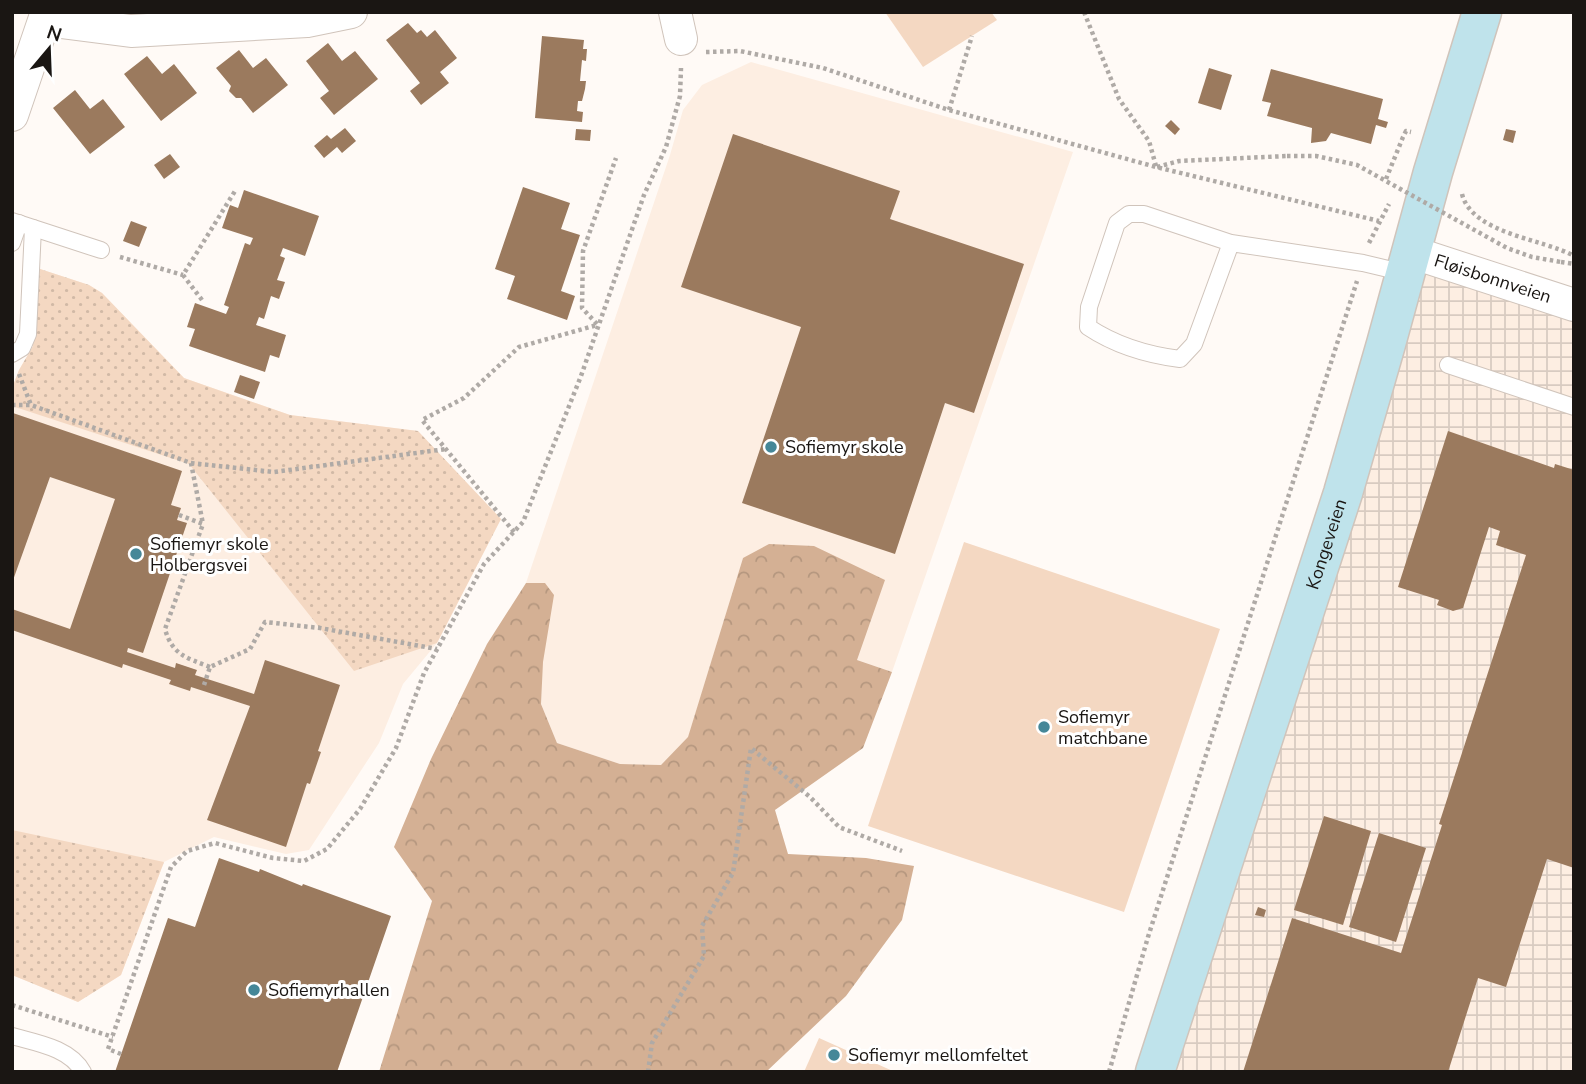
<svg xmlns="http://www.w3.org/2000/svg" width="1586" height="1084" viewBox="0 0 1586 1084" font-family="'Nunito Sans',sans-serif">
  <defs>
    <pattern id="industrial-grid" width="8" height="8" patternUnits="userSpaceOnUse" patternTransform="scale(1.75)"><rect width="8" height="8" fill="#fdeee2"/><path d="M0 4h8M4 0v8" fill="none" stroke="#d8cbc1"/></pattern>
    <pattern id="forest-crowns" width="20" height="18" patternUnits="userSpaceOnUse" patternTransform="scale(1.75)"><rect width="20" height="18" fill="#d4b094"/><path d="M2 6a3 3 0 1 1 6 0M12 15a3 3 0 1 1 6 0" fill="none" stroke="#b5977f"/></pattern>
    <pattern id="park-dots" width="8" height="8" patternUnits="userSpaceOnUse" patternTransform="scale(1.75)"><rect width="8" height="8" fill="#f4d8c2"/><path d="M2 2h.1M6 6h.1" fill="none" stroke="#d1b9a6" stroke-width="1.8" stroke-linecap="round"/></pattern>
  </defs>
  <rect width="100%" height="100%" fill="#fffaf6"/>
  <g fill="#fdeee2">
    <polygon points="751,62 1073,152 892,672 857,660 743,558 688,738 661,765 620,764 557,743 541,704 544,583 526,583 670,155 683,110 702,85"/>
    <polygon points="37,268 89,285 102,293 184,378 290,415 418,431 501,519 437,643 403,684 379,743 309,850 286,854 214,837 164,862 121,975 78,1002 12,975 12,388 19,370 33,346"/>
  </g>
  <polygon fill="url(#industrial-grid)" points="1425,248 1574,301 1574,1072 1176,1072"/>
  <g fill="#f4d8c2">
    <polygon points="885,12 991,12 997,20 923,67"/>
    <polygon points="964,542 1220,629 1124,912 868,826"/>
    <polygon points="819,1038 895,1072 804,1072"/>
  </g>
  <polygon fill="url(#forest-crowns)" points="769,544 814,546 885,580 857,660 892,672 863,748 775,810 788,854 866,858 914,866 902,920 846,996 766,1072 379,1072 432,901 394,847 431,759 487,644 526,583 545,583 554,595 543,662 541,704 557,743 620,764 661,765 688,737 743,558"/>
  <g fill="url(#park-dots)">
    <polygon points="37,268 89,285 102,293 184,378 290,415 418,431 501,519 437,643 354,671 189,464 12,406 12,388 19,370 33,346"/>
    <polygon points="12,830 164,862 121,975 78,1002 12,975"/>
  </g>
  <g fill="#9b7a5e">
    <polygon points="408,23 417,33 421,30 427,37 435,30 457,58 440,72 449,83 421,105 410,91 420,83 386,40"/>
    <polygon points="542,36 584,40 583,49 587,49 586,61 582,60 580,81 586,81 585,89 582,101 578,101 577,111 583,112 582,122 535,118"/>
    <polygon points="328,43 342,61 355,51 378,79 334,115 320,98 329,91 306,61"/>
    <polygon points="239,50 253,68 266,58 288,85 253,113 241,98 236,98 229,91 231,86 216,68"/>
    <polygon points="147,56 162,74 174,64 197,93 161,121 124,74"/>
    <polygon points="1209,68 1232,75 1221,110 1198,103"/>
    <polygon points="1271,69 1383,99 1378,119 1388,122 1386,128 1376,125 1371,144 1331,133 1326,141 1311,143 1312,128 1267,116 1271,103 1262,101"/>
    <polygon points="75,90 90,109 103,99 125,127 90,154 53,108"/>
    <polygon points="1171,120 1180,129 1175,135 1165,126"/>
    <polygon points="345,128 356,141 342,153 337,147 324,158 314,146 327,135 331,139"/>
    <polygon points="576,129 591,130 590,141 575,140"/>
    <polygon points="1506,129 1516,131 1513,143 1503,140"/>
    <polygon points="733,134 900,191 890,219 1024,264 974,413 945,403 895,554 742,503 801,327 681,287"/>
    <polygon points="170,154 180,167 164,179 154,165"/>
    <polygon points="523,187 570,203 561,229 580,235 561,291 575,296 567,320 507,299 515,276 495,269"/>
    <polygon points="244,190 319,216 305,256 283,248 280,256 285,258 277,280 285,282 279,299 271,296 264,319 259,317 256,325 286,335 279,358 270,355 265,372 189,346 195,329 187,327 195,303 226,314 229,307 224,305 245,243 250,245 253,238 222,228 230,205 238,208"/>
    <polygon points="131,221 147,227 139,247 123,241"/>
    <polygon points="240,375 260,382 254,399 234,392"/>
    <polygon points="13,413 182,471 171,505 181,508 177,520 187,523 143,653 128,648 127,652 175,668 176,663 197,670 195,675 254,694 265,660 340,685 318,751 321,752 310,784 307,783 286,847 207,820 250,706 191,687 190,691 169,684 171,680 123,664 122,668 12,630 12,609 70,629 115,499 50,477 12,583"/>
    <polygon points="1448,431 1554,468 1555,464 1574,470 1574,868 1547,859 1506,987 1478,978 1448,1072 1243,1072 1292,918 1401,953 1442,825 1439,824 1526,555 1496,545 1500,531 1489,527 1463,608 1453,611 1437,605 1439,600 1398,587"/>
    <polygon points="1324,816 1371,831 1343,925 1294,910"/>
    <polygon points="1379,833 1426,848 1396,942 1349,927"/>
    <polygon points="219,858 259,872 260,869 302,886 303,884 391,916 337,1072 115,1072 168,918 195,927"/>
    <polygon points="1258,907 1266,910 1264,917 1255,915"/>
  </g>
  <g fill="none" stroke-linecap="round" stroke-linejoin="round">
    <g stroke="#d0c4bb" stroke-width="18">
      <g id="lane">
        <polyline points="12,221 101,250"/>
        <polyline points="12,243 19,223"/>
        <path d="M1231,243L1194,344L1180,359C1148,355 1115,345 1088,327L1089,307L1117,223L1129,214H1144L1231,243L1363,263L1405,273"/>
        <polyline points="12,354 22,348 28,334 33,228"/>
        <polyline points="1448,365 1574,407"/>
        <path d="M12,1036C37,1043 70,1048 83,1072"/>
      </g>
    </g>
    <g stroke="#d0c4bb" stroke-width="34">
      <g id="street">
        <polyline points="675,12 681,39"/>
        <polyline points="45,20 131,31 307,21 351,12"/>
        <polyline points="12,115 47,12"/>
        <path id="s1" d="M1411,252L1574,305"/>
      </g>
    </g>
    <g stroke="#d0c4bb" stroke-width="41">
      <g id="secondary">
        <path id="s2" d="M1155,1072L1343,493L1386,344L1433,172L1482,12"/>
      </g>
    </g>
    <g stroke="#afaaa6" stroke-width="4.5" stroke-dasharray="3.5 3.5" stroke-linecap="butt">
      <polyline points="1084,12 1119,99 1149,141 1156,166"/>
      <polyline points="706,52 740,51 823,68 949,110 1156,167 1379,221"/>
      <polyline points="949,110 972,36"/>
      <polyline points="1157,167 1179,161 1287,156"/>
      <polyline points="1386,179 1403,137 1406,131 1411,132"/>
      <path d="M1462,194C1472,234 1544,239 1574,256"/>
      <polyline points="1369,243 1389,204"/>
      <polyline points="120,257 183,275"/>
      <polyline points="1561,262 1574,264"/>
      <polyline points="202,300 183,275 235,191"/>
      <polyline points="597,324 582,308 583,251 616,158"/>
      <polyline points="19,374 31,405"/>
      <polyline points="12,405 31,405 191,463 203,524"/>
      <polyline points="191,463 274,472 446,449"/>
      <path d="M179,515L203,524L165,629C172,655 187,658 210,667"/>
      <polyline points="514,532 422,420 464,398 519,347 597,325"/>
      <polyline points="204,685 210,667 250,649 265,622 320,628 437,649"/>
      <polyline points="12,1005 113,1037"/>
      <polyline points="121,1054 108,1049 171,867 187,851 215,843 273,858 304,861 327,849 360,809 396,748 424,673 484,564 523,522 581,376 644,195 666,147 680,96 681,68"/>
      <polyline points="648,1072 652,1043 704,956 702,926 733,873 751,748 810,797 839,827 902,851"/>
      <polyline points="1109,1072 1148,937 1357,281"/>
    </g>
    <use href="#lane" stroke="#fff" stroke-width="16"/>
    <use href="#street" stroke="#fff" stroke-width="32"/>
    <use href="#secondary" stroke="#bfe3eb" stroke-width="38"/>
    <polyline stroke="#afaaa6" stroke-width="4.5" stroke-dasharray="3.5 3.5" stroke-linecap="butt" points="1287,156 1316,156 1357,165 1507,248 1532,257 1561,262"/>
  </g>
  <g fill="#458798" stroke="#fff" stroke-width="2.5">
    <circle cx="771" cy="447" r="7"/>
    <circle cx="136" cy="554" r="7"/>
    <circle cx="1044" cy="727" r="7"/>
    <circle cx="254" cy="990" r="7"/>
    <circle cx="834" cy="1055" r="7"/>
  </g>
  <g text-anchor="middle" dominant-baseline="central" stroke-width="6" stroke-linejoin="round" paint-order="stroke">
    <g font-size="18" fill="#1a1613" stroke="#fff">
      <text stroke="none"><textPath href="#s1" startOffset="86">Fløisbonnveien</textPath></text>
      <text stroke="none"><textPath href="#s2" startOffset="555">Kongeveien</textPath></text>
    </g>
    <g font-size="18" fill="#1a1613" stroke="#fff" text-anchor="start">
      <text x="785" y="447">Sofiemyr skole</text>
      <text x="150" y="544">Sofiemyr skole<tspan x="150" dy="21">Holbergsvei</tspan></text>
      <text x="1058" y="717">Sofiemyr<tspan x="1058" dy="21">matchbane</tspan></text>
      <text x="268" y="990">Sofiemyrhallen</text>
      <text x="848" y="1055">Sofiemyr mellomfeltet</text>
    </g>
  </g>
  <rect width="1586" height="1084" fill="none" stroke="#1a1613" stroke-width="28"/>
  <g transform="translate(49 49) rotate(19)" stroke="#ffffff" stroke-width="5" paint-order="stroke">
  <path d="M0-5L12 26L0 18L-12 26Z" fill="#1a1613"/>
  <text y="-10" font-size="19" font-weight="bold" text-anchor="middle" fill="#1a1613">N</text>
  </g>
</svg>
